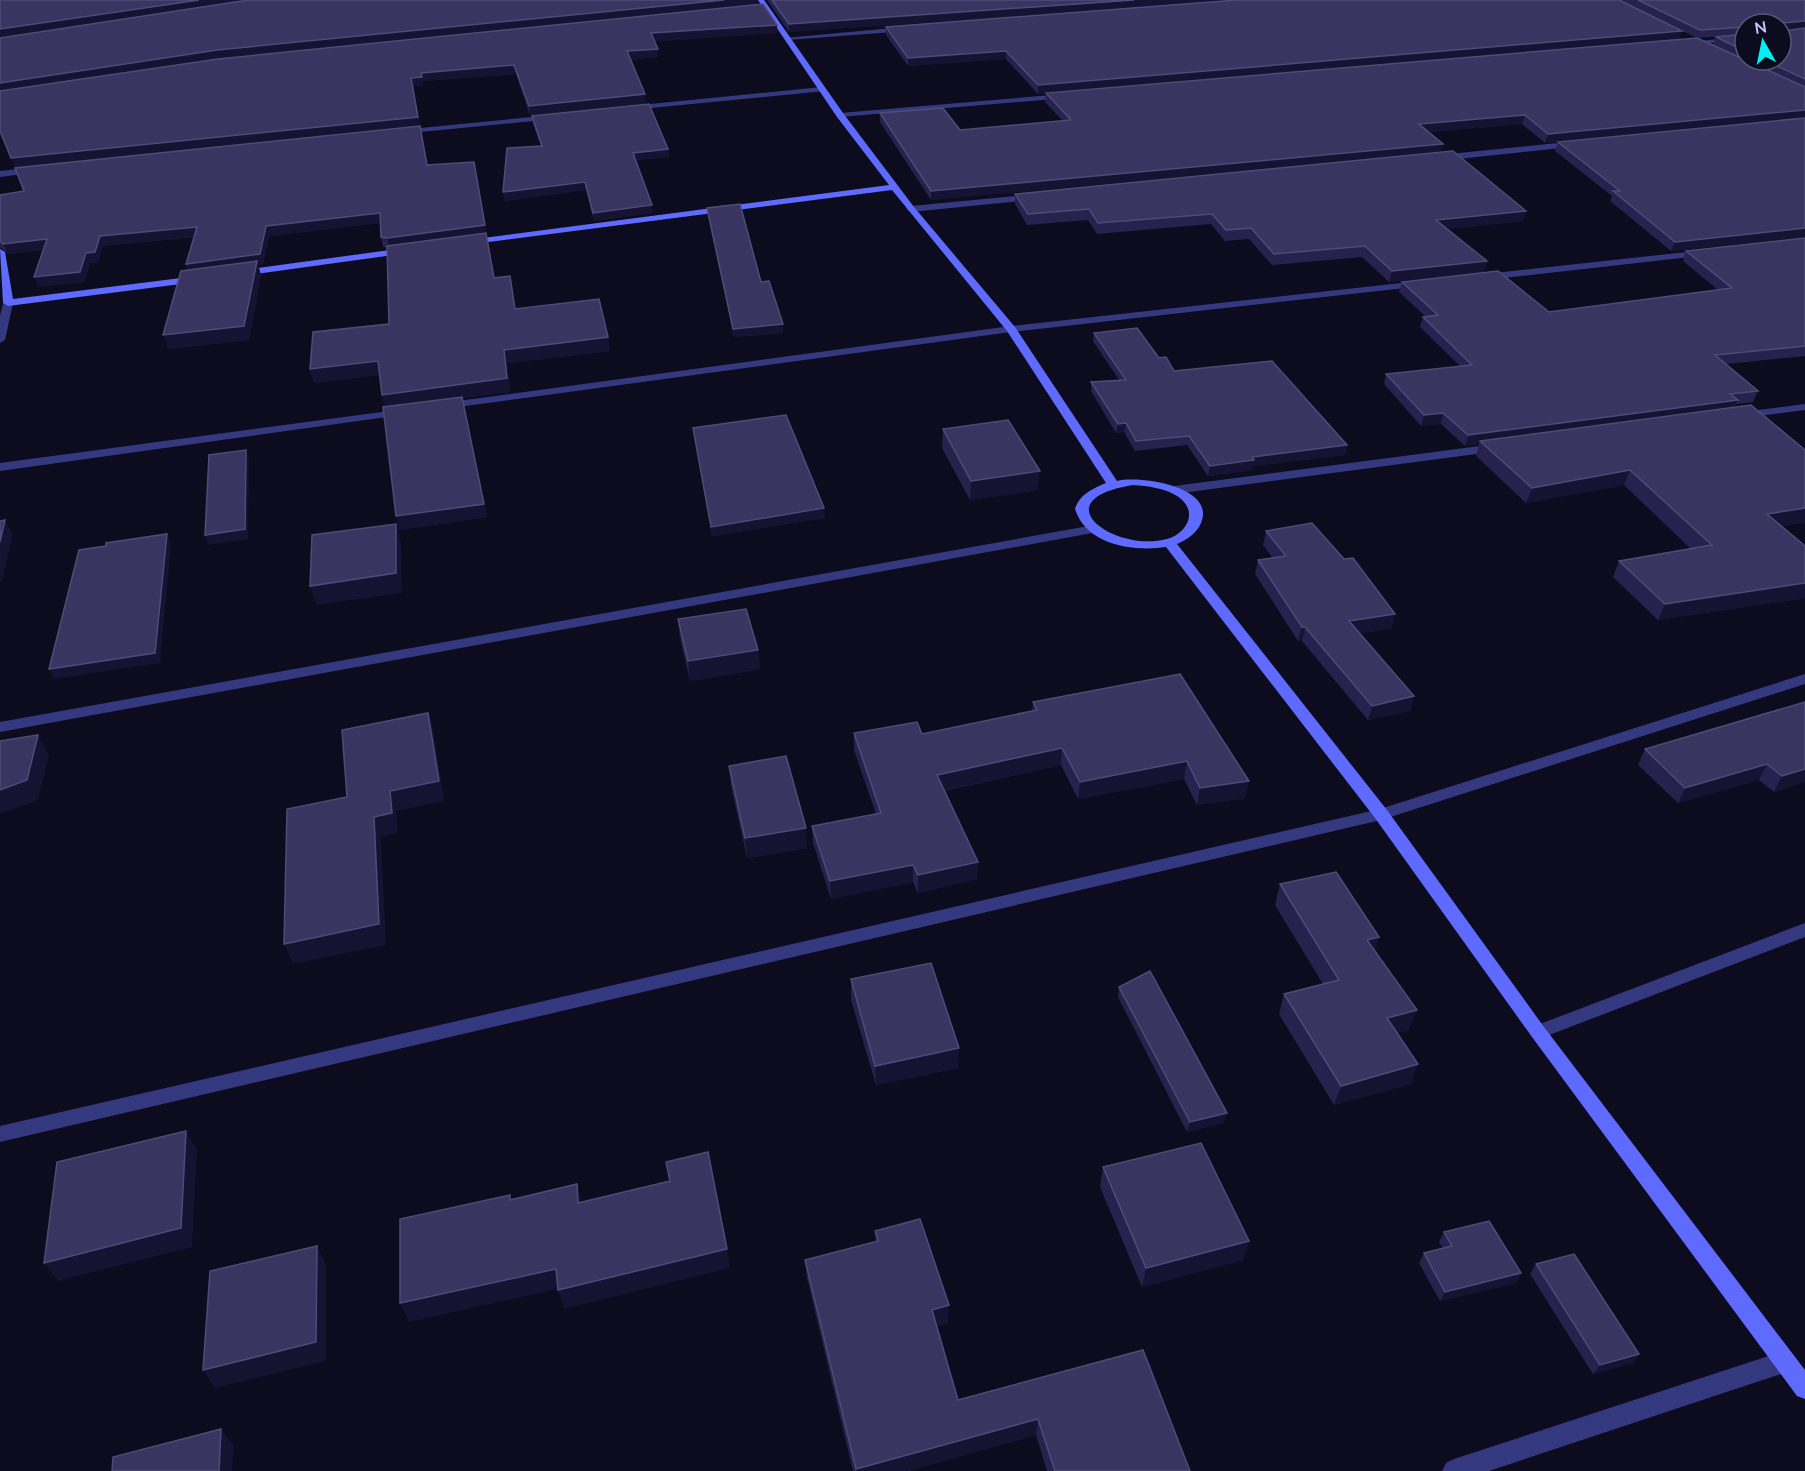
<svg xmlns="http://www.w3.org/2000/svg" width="1805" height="1471" viewBox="0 0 1805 1471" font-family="Mulish,sans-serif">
  <rect width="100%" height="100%" fill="#0d0b1e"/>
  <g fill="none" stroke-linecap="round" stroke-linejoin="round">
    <g fill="#34387f" fill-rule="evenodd">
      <polygon points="904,27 907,31 788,40 784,38"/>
      <polygon points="1745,36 1745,40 1686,45 1682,43"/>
      <polygon points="822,87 825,87 825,91 630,110 626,108 630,106"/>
      <polygon points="1064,94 1067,94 1067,98 840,117 836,115 840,113"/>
      <polygon points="552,115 556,117 555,119 400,134 396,132 400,130"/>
      <polygon points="1577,141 1580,142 1580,146 1439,161 1435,158 1439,155"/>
      <polygon points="36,167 40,170 39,172 0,177 0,171"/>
      <polygon points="1036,194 1041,197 1039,199 911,212 906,209 911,206"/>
      <polygon points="1705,250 1710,253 1708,255 1485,280 1480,277 1485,274"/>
      <polygon points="1419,281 1423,282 1423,286 1011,332 443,409 437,406 443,403 1011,326"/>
      <polygon points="8,300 13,303 5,340 0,343 0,316 3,303"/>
      <polygon points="1805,404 1805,410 1742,418 1736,415 1742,412"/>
      <polygon points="404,409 408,410 408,414 0,471 0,463"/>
      <polygon points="1495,444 1499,445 1499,451 1174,494 1168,490 1174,486"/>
      <polygon points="1094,525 1098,526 1098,532 0,732 0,722"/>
      <polygon points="1805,674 1805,684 1381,820 0,1142 0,1126 1380,809"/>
      <polygon points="1805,923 1805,937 1544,1037 1538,1039 1532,1037 1529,1032 1532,1027"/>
      <polygon points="1784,1351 1792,1354 1795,1362 1792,1370 1784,1373 1489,1471 1442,1471 1446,1463 1454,1459"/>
    </g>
    <g fill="#5f6aff" fill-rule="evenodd">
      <path d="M758,0H764L843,113L914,207L1015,327L1117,481C1140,475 1222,487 1199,527C1194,535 1186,540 1177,544L1387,810L1544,1027L1805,1370V1399L1797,1396L1532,1037L1375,818L1166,547C1134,552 1086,545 1075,509C1080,494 1092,489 1106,483L1007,331L892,190L465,245V241L468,240L889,185L837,117ZM1133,485C1148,486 1164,488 1177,496C1199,510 1188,533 1167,539C1115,553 1040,500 1133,485Z"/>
      <polygon points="405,248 408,249 408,253 242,276 237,273 242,270"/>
      <polygon points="0,249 5,252 13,299 197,276 202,279 197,282 8,306 3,303"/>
    </g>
  </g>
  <g fill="#27224d" fill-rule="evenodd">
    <path d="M767,0H1619L1682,31L1679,39L1713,45L1716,37L1741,35L1697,38L1619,0H1805V237L1671,251L1610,201L1612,196L1555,151L1558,142L1600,138L1545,143L1522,124L1429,132L1443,144L1441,152L1526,211L1523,221L1447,229L1487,261L1484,272L1389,282L1362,257L1272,265L1249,239L1225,241L1211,224L1097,234L1088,220L1027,225L1015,204V194L1348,161L931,200L880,122V113L960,130L1063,121L1045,102L1046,93L1038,94L1006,59L908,66L886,35V27L1115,9L789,32ZM1745,24H1781V60H1745Z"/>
    <polygon points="758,4 777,25 777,33 654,41 658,57 630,60 646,103 530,115 516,74 423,81 423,86 413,86 420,126 15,167 0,131"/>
    <polygon points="532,116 668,149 669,157 636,160 653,213 594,221 586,190 504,201 541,146 533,124"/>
    <polygon points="427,165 494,278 515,309 610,351 507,363 510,392 462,398 487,517 399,530 385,407 379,375 314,383 310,369 389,324 387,248 383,247 381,237 380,223 269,236 263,264 258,265 261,275 249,340 168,349 188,270 186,264 194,237 103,246 98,262 90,263 84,282 38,287 44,250 8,254 0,247 0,195"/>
    <polygon points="707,208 783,324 783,333 734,337 708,216"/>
    <polygon points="1805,238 1805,356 1726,364 1758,391 1753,402 1736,404 1735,407 1781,527 1805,546 1805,598 1658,620 1613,577 1619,561 1691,549 1624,485 1526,503 1476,456 1479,444 1465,446 1441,424 1421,426 1384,384 1386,374 1460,366 1420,327 1423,317 1426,317 1399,292 1402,282 1549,312 1718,290 1683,261 1686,251"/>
    <polygon points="1094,333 1159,358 1174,371 1347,445 1345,455 1253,466 1253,470 1208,476 1187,445 1135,451 1124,432 1116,433 1091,391 1091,382 1119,380 1093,341"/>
    <polygon points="693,428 825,518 712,536"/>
    <polygon points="943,429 1038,490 970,500 942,448"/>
    <polygon points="1266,531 1395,614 1391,629 1359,633 1414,696 1410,711 1368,720 1302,641 1298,641 1255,574 1258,560 1273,558 1263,545"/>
    <polygon points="678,619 758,650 760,669 690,681 680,638"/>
    <polygon points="1180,674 1245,798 1197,805 1184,779 1078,799 1061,765 944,791 978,862 977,879 918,893 913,882 831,899 813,843 812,826 876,814 854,750 854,733 922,734 1032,711 1033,702"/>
    <polygon points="1805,702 1805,782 1774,792 1759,780 1678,803 1638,765 1645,749"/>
    <polygon points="729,766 807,848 747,858 731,786"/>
    <polygon points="1280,884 1379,937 1375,950 1409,1030 1397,1033 1411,1084 1334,1105 1279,1014 1284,994 1323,984 1275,905"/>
    <polygon points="851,979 958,1068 876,1085 851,1000"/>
    <polygon points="1119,987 1224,1123 1187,1132 1118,997"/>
    <polygon points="1103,1167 1249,1241 1243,1260 1142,1287 1100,1187"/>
    <polygon points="875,1231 948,1323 937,1326 958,1400 1143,1350 1190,1471 1047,1471 1036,1435 908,1471 853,1471 807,1278 805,1260 876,1242"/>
    <polygon points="1444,1232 1521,1273 1516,1283 1440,1301 1419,1263 1424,1253 1443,1248 1439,1242"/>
    <polygon points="1536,1264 1639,1354 1633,1363 1593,1374 1530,1274"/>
  </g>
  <g fill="#151232">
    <polygon points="199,0 255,0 0,38 0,29"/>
    <polygon points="724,0 758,0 758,5 0,92 0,83 217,50"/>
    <polygon points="1134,0 1246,0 789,32 789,24"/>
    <polygon points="1805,21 1805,29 1781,31 1782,23"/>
    <polygon points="777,25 777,33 652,42 651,33"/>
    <polygon points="1682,31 1679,39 1038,94 1038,85"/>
    <polygon points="658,49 658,57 628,60 627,51"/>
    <polygon points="1006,51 1006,59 908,66 908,58"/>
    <polygon points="514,65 516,74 423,81 423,86 413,86 420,126 15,167 11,158 411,78 421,73"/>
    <polygon points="645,94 646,103 530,115 529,106"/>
    <polygon points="1805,110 1805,118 1545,143 1548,134"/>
    <polygon points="1525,115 1522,124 1417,133 1419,124"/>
    <polygon points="1443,144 1441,153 931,200 931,191"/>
    <polygon points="668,149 669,157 634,160 633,153"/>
    <polygon points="474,162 487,235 389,248 387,238"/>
    <polygon points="585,182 586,190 504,201 503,192"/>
    <polygon points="652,205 653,213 594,221 593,213"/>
    <polygon points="1526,211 1523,221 1433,231 1436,220"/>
    <polygon points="380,213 382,223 269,236 263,264 258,265 261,275 249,340 168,349 163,335 189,274 186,264 266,226"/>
    <polygon points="197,227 200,236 103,246 98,262 90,263 84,282 38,287 34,277 100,236"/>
    <polygon points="1805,228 1805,237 1671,251 1675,242"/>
    <polygon points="47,239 51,249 8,254 3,244"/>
    <polygon points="1487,261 1484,272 1389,282 1392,271"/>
    <polygon points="783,324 783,333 734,337 733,329"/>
    <polygon points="608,337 610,351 507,363 510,392 462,398 487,517 399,530 396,516 385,409 382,395 504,350"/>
    <polygon points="378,361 381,375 314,383 310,369"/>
    <polygon points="1738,400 1733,411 1480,441 1479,444 1465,446 1468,435"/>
    <polygon points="1443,413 1441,424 1421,426 1424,415"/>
    <polygon points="1126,423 1124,432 1116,433 1118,424"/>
    <polygon points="1347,445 1345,455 1253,466 1253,470 1208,476 1210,466 1252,457"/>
    <polygon points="246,450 249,459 248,539 208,545 205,535"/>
    <polygon points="1630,470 1624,485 1526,503 1532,488"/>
    <polygon points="1040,471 1038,490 970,500 971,481"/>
    <polygon points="824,508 825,518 712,536 711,527"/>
    <polygon points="1805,508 1805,523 1759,530 1767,514"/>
    <polygon points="5,520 13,535 2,581 0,581 0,542"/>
    <polygon points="396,524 401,543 402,593 316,605 310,586"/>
    <polygon points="167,534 171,544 160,663 54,679 49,669"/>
    <polygon points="1805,583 1805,598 1658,620 1665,604"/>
    <polygon points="1395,614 1391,629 1345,635 1349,621"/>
    <polygon points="1302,627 1305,627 1302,641 1298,641"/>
    <polygon points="758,650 760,669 690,681 688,661"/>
    <polygon points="1414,696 1410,711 1368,720 1372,706"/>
    <polygon points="428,713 434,733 444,801 396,811 398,833 381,837 386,945 293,964 284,944 374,817 390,791"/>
    <polygon points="38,735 49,755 38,800 0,814 0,790"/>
    <polygon points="1062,748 1061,765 936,792 937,775"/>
    <polygon points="1187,761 1184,779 1078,799 1080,782"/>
    <polygon points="1767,764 1759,780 1678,803 1685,788"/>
    <polygon points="1805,769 1805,782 1774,792 1782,776"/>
    <polygon points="1249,781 1245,798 1197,805 1200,788"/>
    <polygon points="806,828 807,848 747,858 745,838"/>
    <polygon points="978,862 977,879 918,893 918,875"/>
    <polygon points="913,865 913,882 831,899 830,881"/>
    <polygon points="1379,937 1373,957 1367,940"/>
    <polygon points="1417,1010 1409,1030 1380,1038 1387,1018"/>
    <polygon points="959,1048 958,1068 876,1085 875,1066"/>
    <polygon points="1418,1064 1411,1084 1334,1105 1341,1086"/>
    <polygon points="1227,1113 1224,1123 1187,1132 1190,1122"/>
    <polygon points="186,1131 197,1151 192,1247 58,1281 44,1263"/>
    <polygon points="577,1184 582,1204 578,1203"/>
    <polygon points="1249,1241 1243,1260 1142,1287 1146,1268"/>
    <polygon points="317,1246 326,1265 326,1361 215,1388 203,1370"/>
    <polygon points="727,1249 730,1268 564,1309 558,1290"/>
    <polygon points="556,1269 562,1288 409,1322 400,1303"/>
    <polygon points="1521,1273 1516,1283 1440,1301 1445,1292"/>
    <polygon points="949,1305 948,1323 931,1328 932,1310"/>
    <polygon points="1639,1354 1633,1363 1593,1374 1600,1365"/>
    <polygon points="1038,1419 1036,1435 908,1471 856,1471 856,1469"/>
    <polygon points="221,1429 234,1446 232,1471 219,1471"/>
  </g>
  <g fill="#393460" stroke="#4f4b79" stroke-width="1.5">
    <polygon points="0,0 199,0 0,29"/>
    <polygon points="248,0 724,0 217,50 0,83 0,38"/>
    <polygon points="772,0 1134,0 789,24"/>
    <polygon points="1237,0 1619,0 1682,31 1038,85 1006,51 908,58 886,27"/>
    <polygon points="1638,0 1805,0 1805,21 1782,23 1784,31 1805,28 1805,79 1764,60 1781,60 1781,24 1745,24 1745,27 1700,30"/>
    <polygon points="763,4 777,25 651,33 658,49 627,51 645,94 529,106 514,65 421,73 422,77 411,78 418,117 11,158 0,131 0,91 218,59"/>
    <polygon points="1745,34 1745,51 1716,37"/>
    <polygon points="1697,38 1805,87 1805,110 1548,134 1525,115 1419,124 1443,144 931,191 880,113 943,108 960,130 1071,120 1046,93"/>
    <polygon points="649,104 668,149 633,153 652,205 593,213 585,182 503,192 507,148 542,146 532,116"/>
    <polygon points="1805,118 1805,228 1675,242 1613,191 1620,191 1558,142"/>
    <polygon points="420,126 427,165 474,162 485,225 387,238 381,237 380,213 266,226 260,254 186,264 197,227 100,236 95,252 86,253 80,272 34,277 47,239 3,244 0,241 0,195 24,191 15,168"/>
    <polygon points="1453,151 1526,211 1436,220 1487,261 1392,271 1365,246 1274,254 1251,228 1226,230 1212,214 1098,223 1089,209 1028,214 1015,194"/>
    <polygon points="740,204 761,282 769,281 783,324 733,329 707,208"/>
    <polygon points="486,233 494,278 510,276 515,309 599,299 608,337 504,350 507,378 382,395 378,361 310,369 313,332 389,324 387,246"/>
    <polygon points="1805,238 1805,346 1715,355 1758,391 1730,394 1738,400 1468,435 1443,413 1424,415 1386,374 1472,365 1423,317 1438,315 1402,282 1498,271 1549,312 1732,288 1686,251"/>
    <polygon points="257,261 244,326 163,335 181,271"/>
    <polygon points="1137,328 1159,358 1166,357 1174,371 1272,361 1347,445 1252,457 1254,460 1210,466 1189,436 1136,441 1126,423 1118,424 1091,382 1126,380 1094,333"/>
    <polygon points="462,397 484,504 396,516 383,407"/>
    <polygon points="1751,405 1805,450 1805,508 1767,514 1805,546 1805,583 1665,604 1619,561 1712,545 1630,470 1532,488 1480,441"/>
    <polygon points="786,415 824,508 711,527 693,428"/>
    <polygon points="1008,420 1040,471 971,481 943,429"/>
    <polygon points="246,450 245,529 205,535 209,455"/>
    <polygon points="5,520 0,542 0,521"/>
    <polygon points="1312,523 1344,559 1353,558 1395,614 1349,621 1414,696 1372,706 1305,627 1302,627 1258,560 1286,556 1266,531"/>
    <polygon points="396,524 396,573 310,586 312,535"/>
    <polygon points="167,534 155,653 49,669 79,550 106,546 106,543"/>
    <polygon points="746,609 758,650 688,661 678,619"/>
    <polygon points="1180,674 1249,781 1200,788 1187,761 1080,782 1062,748 937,775 978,862 918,875 913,865 830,881 812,826 881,813 854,733 917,722 922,734 1037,710 1033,702"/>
    <polygon points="1805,702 1805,769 1782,776 1767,764 1685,788 1645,749"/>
    <polygon points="428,713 439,781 390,791 392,813 374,817 379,924 284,944 287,809 347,797 342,730"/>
    <polygon points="38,735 27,780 0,790 0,741"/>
    <polygon points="786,756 806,828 745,838 729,766"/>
    <polygon points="1336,872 1379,937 1367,940 1417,1010 1387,1018 1418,1064 1341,1086 1284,994 1339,980 1280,884"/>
    <polygon points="931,963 959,1048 875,1066 851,979"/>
    <polygon points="1150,971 1227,1113 1190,1122 1119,987"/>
    <polygon points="186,1131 181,1228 44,1263 57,1162"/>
    <polygon points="1201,1143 1249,1241 1146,1268 1103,1167"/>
    <polygon points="708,1152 727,1249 558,1290 556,1269 400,1303 400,1219 510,1195 510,1200 577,1184 578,1203 670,1181 666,1162"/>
    <polygon points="920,1219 949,1305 932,1310 958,1400 1143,1350 1190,1471 1055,1471 1038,1419 856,1469 805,1260 878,1241 875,1231"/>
    <polygon points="1489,1221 1521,1273 1445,1292 1424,1253 1452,1246 1444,1232"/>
    <polygon points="317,1246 316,1342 203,1370 210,1271"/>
    <polygon points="1574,1254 1639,1354 1600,1365 1536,1264"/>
    <polygon points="221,1429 219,1471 112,1471 113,1457"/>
  </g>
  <g transform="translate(1763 42) rotate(351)"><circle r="28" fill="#0d0b1e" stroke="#585778" stroke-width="1.5"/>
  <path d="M0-4.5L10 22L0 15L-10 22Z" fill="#00f1f3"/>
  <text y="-9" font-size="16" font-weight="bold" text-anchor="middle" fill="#c9c8ff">N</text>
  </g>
</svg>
